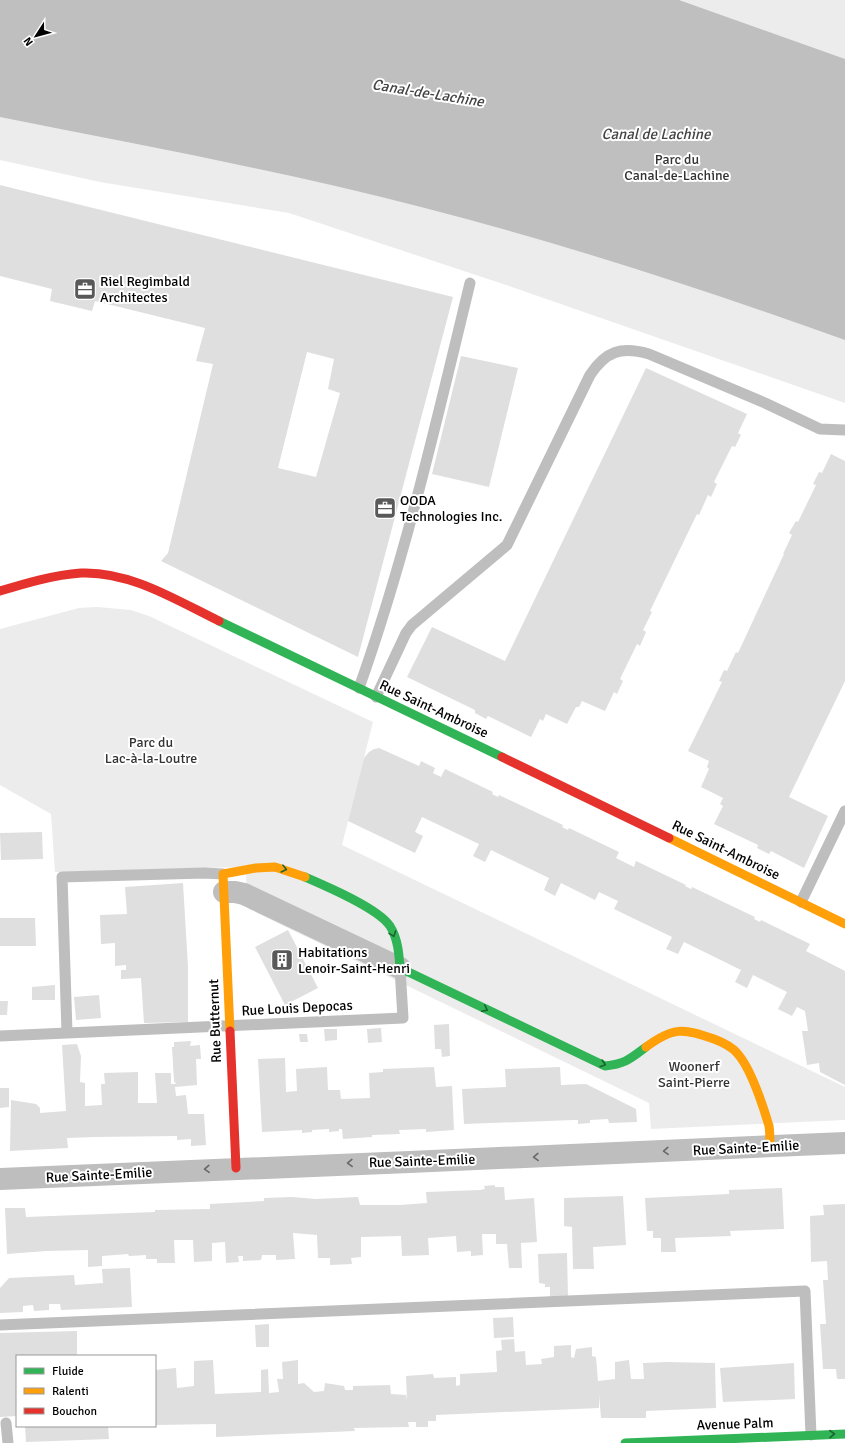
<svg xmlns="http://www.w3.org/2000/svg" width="845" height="1443" viewBox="0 0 845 1443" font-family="Signika,sans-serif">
  <rect width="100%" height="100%" fill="#fff"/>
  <g fill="#ececec">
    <polygon points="0,0 845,0 845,403 509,286 289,213 100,182 0,160"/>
    <polygon points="97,607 131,610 149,616 373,722 342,845 845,1087 845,1120 651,1129 649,1103 247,908 246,870 242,867 55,872 51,814 0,785 0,629 79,608"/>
  </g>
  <path fill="#bfbfbf" d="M0,0H679L845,59V340C706,290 565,244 421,207C282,171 141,145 0,117Z"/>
  <g fill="#dfdfdf" fill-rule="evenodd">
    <path d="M0,185L453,297L358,657L161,561L168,553L213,364L196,361L205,328L95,301L92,311L50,301L52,289L0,276ZM307,352L334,359L328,389L340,393L316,477L278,468Z"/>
    <polygon points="461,356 518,368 489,487 432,474"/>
    <polygon points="646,368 747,414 738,433 741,435 735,447 732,446 714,482 717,484 711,497 708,495 699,515 697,514 650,611 652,612 643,630 646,632 640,646 637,644 620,679 623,681 617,694 614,692 605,711 582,701 579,707 576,707 567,724 546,714 543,721 540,719 531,737 488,716 486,719 475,713 475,710 407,677 432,627 505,661"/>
    <polygon points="831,454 845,461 845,681 789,797 828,816 804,868 771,851 769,854 757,848 758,845 714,824 723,806 720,804 723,798 701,787 709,769 707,767 709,761 688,751 722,682 719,681 724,670 727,671 736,652 738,653 784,554 783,554 792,535 789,533 796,521 798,522 816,485 813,484 819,472 822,473"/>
    <polygon points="379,748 419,766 421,761 435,768 433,773 441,777 445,769 493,792 492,794 498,797 499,795 563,825 562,827 568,830 569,828 619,852 616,858 634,867 636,861 686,885 685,886 691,889 692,887 755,917 754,919 760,922 761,920 810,944 806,951 845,971 845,1085 820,1072 819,1063 807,1065 802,1031 808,1031 805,1011 797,1007 792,1016 778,1009 787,992 753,975 747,988 735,982 741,970 684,942 678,954 666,949 672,937 614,909 618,901 599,892 595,900 561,883 555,896 544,890 549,878 491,850 485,862 473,856 479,844 422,817 415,832 423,836 415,853 348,821 364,758 369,752 374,749"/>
    <polygon points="42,832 43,859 1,860 0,833"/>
    <polygon points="183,883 188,967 188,1022 144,1023 141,978 121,979 121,970 126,970 126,965 115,966 115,943 101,944 100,915 127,914 125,887"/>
    <polygon points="0,918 35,918 36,946 0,946"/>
    <polygon points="288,930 318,988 285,1005 255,947"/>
    <polygon points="55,985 55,1000 32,1000 32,987"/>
    <polygon points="99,995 101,1018 76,1020 74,997"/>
    <polygon points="0,1001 8,1001 7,1015 0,1015"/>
    <polygon points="449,1024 450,1056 442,1057 441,1049 435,1049 434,1025"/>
    <polygon points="381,1028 382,1042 368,1043 367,1029"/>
    <polygon points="324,1029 337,1029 337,1040 325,1041"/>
    <polygon points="299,1034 307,1034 308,1042 300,1042"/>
    <polygon points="191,1041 190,1046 200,1045 201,1059 196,1059 197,1085 175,1087 176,1096 186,1095 188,1114 204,1114 206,1145 191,1146 191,1139 177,1140 177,1136 94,1137 67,1138 68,1148 10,1151 11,1100 36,1104 40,1108 40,1113 66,1111 62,1045 77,1044 81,1056 80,1082 85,1083 85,1106 102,1105 101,1084 105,1084 104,1073 138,1072 138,1103 157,1103 155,1073 171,1073 171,1084 176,1084 174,1081 172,1047 174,1047 174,1042"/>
    <polygon points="285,1058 286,1092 297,1091 296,1069 327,1067 328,1090 340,1090 341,1099 370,1098 369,1073 383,1072 383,1069 434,1067 436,1087 452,1086 454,1130 426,1132 426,1129 399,1130 400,1134 372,1135 372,1137 343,1139 342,1129 339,1129 339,1131 329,1132 329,1129 312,1130 312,1132 302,1133 302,1130 262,1132 258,1059"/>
    <polygon points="560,1067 561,1085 586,1084 636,1109 637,1122 609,1123 608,1119 590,1120 590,1123 578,1124 578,1120 574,1120 464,1124 462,1089 506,1087 505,1069"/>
    <polygon points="0,1088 9,1088 9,1107 0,1108"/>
    <polygon points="495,1185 495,1187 504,1187 505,1200 534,1198 537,1242 521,1243 522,1268 509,1268 507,1244 496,1244 496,1234 482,1234 483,1255 471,1256 471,1251 457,1252 456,1236 428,1238 429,1255 402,1256 401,1236 361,1237 361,1257 351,1258 352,1264 330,1265 330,1258 318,1258 317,1235 293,1233 295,1259 276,1260 276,1255 262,1255 261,1260 243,1261 243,1256 238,1256 239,1262 226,1263 225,1242 212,1243 212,1261 194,1262 193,1240 174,1240 175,1263 157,1263 157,1259 146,1259 146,1255 129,1256 128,1254 102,1256 102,1266 88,1267 88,1250 46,1251 7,1254 5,1208 25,1208 26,1217 155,1212 155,1210 210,1209 210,1204 264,1201 264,1198 292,1197 316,1199 358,1197 360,1205 400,1205 427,1203 426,1192 480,1190 485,1189 484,1186"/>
    <polygon points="782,1188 784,1229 730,1231 731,1236 675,1238 676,1252 661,1252 661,1238 653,1238 653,1231 647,1231 645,1198 729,1194 729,1190"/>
    <polygon points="623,1196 626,1245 593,1247 594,1269 573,1269 572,1227 564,1226 564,1198"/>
    <polygon points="845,1204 845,1379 837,1379 836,1369 823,1369 820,1324 826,1324 823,1280 828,1280 827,1261 811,1262 810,1216 824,1215 823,1205"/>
    <polygon points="567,1253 568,1297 550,1297 550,1287 545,1287 545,1284 539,1283 538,1254"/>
    <polygon points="130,1268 132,1307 61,1310 60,1304 49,1304 49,1310 34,1311 33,1305 23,1306 23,1312 0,1313 0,1288 9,1278 74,1275 75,1285 103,1283 102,1269"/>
    <polygon points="513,1317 514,1337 494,1338 493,1318"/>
    <polygon points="269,1324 269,1347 256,1347 255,1325"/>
    <polygon points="77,1331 77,1356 17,1356 17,1416 0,1417 0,1333"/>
    <polygon points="514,1339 515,1352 525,1351 526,1365 542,1364 541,1359 554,1357 554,1346 571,1345 571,1357 574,1358 576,1349 592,1347 592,1356 596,1357 598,1381 615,1379 615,1362 629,1360 631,1379 644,1379 643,1363 666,1362 715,1363 716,1408 646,1411 646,1418 601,1418 599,1395 599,1408 436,1415 436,1421 428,1421 428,1427 416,1427 416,1422 408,1422 409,1427 354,1428 355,1431 216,1437 216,1424 155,1425 155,1370 176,1368 177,1388 194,1386 194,1361 213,1360 215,1394 261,1392 261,1370 268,1369 269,1393 279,1392 277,1379 283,1379 282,1362 298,1360 298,1384 304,1383 314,1392 324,1391 325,1383 344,1386 345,1390 353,1390 353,1386 390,1385 391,1394 406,1395 407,1400 406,1376 433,1374 434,1378 456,1377 456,1386 460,1385 460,1374 497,1372 496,1351 502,1350 501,1340"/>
    <polygon points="794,1363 795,1399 723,1402 720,1368"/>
    <polygon points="25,1426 108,1426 109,1439 26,1442"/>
  </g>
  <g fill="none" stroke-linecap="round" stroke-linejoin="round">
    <g stroke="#bebebe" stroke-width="11">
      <path d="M359,688C406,556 437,419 470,283"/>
      <path d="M376,697L406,633L412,625L507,545L590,375C606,351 621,346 649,354L765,403L820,429L845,430"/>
      <polyline points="801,902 845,811"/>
      <polyline points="67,1032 62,877 204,873 223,874"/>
      <polyline points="0,1036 403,1018 400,968"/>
      <polyline points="0,1325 805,1291 811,1435"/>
      <polyline points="6,1423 8,1443"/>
    </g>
    <g stroke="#bebebe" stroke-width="22">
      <polyline points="224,892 235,892 244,894 400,968"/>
      <path d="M0,1179C282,1166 563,1157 845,1143"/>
    </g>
    <g stroke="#30b455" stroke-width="9">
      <polyline points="219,621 502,757"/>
      <path d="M305,877C326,886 378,908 390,926C398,939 399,954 400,968L605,1066C625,1064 630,1059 646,1047"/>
      <polyline points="625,1443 845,1434"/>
    </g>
    <g stroke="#ff9f0a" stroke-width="9">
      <polyline points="669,838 845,924"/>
      <polyline points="230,1031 223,874 256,868 275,867 305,877"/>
      <path d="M646,1047C673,1027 683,1028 714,1039C722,1042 731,1046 737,1053C751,1068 763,1106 769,1126C770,1132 770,1140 770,1147"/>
    </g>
    <g stroke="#e5322d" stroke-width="9">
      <path d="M0,591C26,583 53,575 81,573C130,571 176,600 219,621"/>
      <polyline points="502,757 669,838"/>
      <polyline points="230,1031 236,1168"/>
    </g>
  </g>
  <defs><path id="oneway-chevron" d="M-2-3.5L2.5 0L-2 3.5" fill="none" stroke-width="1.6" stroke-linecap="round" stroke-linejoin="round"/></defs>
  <g stroke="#1a632f">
    <use href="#oneway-chevron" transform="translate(284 869) rotate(14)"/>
    <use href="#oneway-chevron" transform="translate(393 934) rotate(70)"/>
    <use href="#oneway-chevron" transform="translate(485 1009) rotate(26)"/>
    <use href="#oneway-chevron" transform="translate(603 1064) rotate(16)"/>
    <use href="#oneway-chevron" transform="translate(832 1434) rotate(-2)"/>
  </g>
  <g stroke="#686868">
    <use href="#oneway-chevron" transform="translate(666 1151) rotate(177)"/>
    <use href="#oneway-chevron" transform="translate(536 1157) rotate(178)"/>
    <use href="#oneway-chevron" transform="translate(350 1163) rotate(178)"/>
    <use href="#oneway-chevron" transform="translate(207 1169) rotate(177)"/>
  </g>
  <defs>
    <g id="office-square" transform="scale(1.15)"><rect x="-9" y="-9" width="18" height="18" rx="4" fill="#595959" stroke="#fff"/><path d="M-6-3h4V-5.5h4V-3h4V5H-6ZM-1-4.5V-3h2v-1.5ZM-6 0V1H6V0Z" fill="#fff"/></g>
    <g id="building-square" transform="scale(1.15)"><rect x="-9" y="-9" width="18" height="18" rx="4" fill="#595959" stroke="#fff"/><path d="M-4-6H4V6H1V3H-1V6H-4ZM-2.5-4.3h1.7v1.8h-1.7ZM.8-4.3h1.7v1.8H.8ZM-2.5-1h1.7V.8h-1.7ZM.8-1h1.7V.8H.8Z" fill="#fff"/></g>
  </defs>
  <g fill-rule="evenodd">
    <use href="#office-square" x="85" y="289"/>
    <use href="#office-square" x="385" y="508"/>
    <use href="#building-square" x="282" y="960"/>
  </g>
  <g text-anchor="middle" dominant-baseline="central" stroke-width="4" stroke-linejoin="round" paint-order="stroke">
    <g font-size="14" fill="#333" stroke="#fff">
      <text x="677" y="159">Parc du<tspan x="677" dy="16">Canal-de-Lachine</tspan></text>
      <text x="151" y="742">Parc du<tspan x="151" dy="16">Lac-à-la-Loutre</tspan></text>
      <text x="694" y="1066">Woonerf<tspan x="694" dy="16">Saint-Pierre</tspan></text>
    </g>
    <g font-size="14" fill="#000" stroke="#fff" text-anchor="start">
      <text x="100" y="281">Riel Regimbald<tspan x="100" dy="16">Architectes</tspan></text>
      <text x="400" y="500">OODA<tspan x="400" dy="16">Technologies Inc.</tspan></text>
      <text x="298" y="952">Habitations<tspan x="298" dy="16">Lenoir-Saint-Henri</tspan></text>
    </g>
    <g font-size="14" fill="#000" stroke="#fff">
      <text transform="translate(434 709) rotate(25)">Rue Saint-Ambroise</text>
      <text transform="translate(726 850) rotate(26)">Rue Saint-Ambroise</text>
      <text transform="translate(297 1008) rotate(-3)">Rue Louis Depocas</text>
      <text transform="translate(215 1021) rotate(-92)">Rue Butternut</text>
      <text transform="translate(746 1148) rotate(-3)">Rue Sainte-Emilie</text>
      <text transform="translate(422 1161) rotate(-2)">Rue Sainte-Emilie</text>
      <text transform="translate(99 1175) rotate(-3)">Rue Sainte-Emilie</text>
      <text transform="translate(735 1424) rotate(-2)">Avenue Palm</text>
    </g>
    <g font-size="15" font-style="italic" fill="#444" stroke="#fff">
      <text transform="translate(428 93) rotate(9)">Canal-de-Lachine</text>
      <text x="656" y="134">Canal de Lachine</text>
    </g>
  </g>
  <rect x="16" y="1355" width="140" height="72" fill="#ffffff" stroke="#999999"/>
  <rect x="24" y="1368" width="20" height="6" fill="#30b455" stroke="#999999"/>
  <text x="52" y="1375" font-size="12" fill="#000000">Fluide</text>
  <rect x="24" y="1388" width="20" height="6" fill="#ff9f0a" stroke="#999999"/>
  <text x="52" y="1395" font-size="12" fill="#000000">Ralenti</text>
  <rect x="24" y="1408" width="20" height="6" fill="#e5322d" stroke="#999999"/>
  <text x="52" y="1415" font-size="12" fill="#000000">Bouchon</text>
  <g transform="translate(36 36) rotate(234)" stroke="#ffffff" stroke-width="3" paint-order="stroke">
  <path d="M0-3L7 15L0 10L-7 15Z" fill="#000000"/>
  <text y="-6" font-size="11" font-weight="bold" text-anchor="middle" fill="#000000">N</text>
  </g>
</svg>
